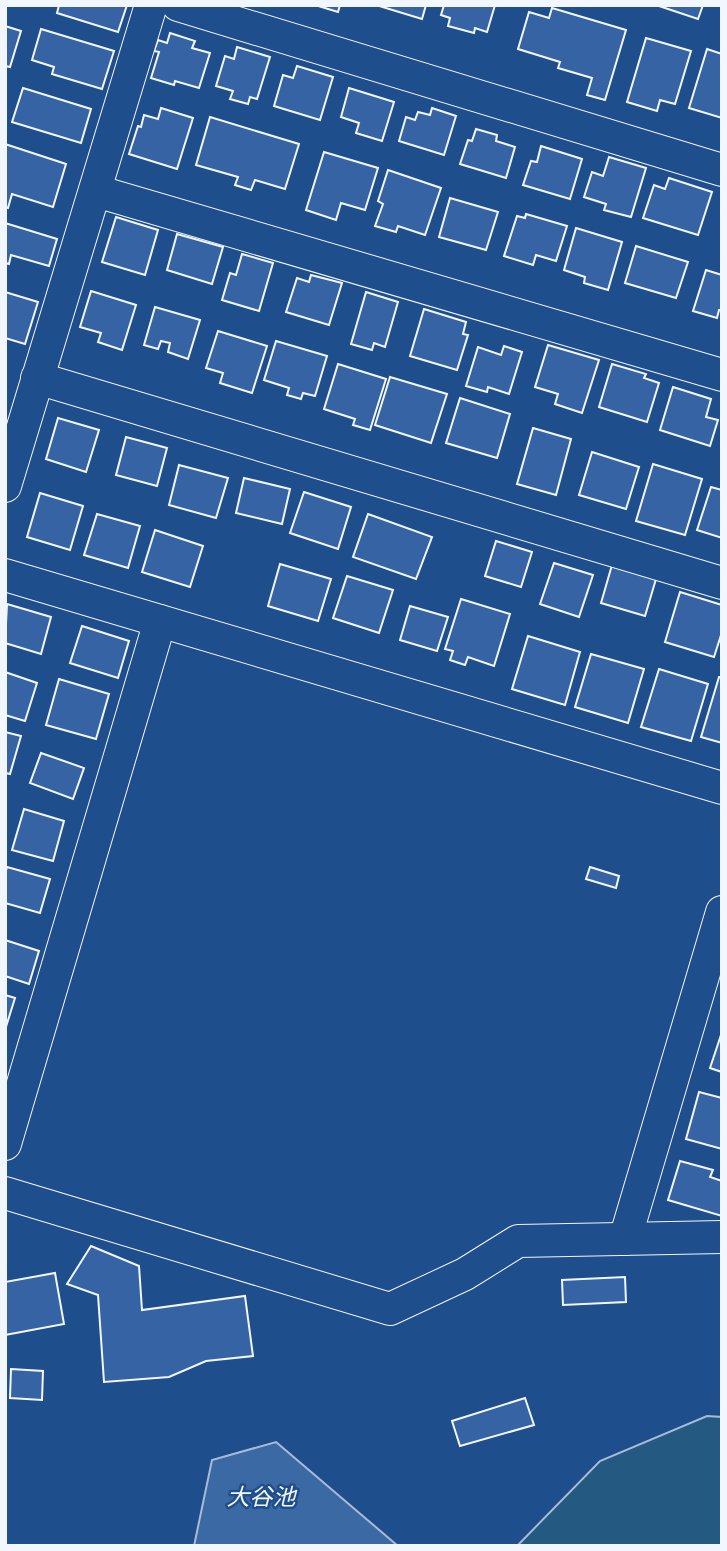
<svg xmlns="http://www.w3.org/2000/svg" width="727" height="1551" viewBox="0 0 727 1551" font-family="'Source Sans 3','Noto Sans JP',sans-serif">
  <rect width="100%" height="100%" fill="#1f4e8c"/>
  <polygon fill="#245a82" stroke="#a8bbd7" stroke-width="2" points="707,1416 722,1417 722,1546 517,1546 600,1461"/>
  <polygon fill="#3b69a3" stroke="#a8bbd7" stroke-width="2" points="276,1442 398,1546 194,1546 212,1460"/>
  <g fill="#3563a3" stroke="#f2f6ff" stroke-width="2">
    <polygon points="59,5 127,5 118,32 57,13"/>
    <polygon points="315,5 340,5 338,12"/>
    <polygon points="376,5 426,5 422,19"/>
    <polygon points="444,5 495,5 487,32 475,28 474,33 448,26 450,18 441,15"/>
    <polygon points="656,5 703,5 698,19"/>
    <polygon points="552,8 626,30 605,100 587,95 592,78 558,68 560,62 518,49 529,12 549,18"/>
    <polygon points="5,26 21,31 10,67 5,66"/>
    <polygon points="41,29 114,51 102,89 52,74 54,67 32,60"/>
    <polygon points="170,33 195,41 192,48 210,53 199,88 175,81 174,85 151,78 159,52 154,51 158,40 167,43"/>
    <polygon points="646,38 691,51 675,104 660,100 657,111 627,102"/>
    <polygon points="237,47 270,57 257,99 250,97 248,104 230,99 233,91 216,86 225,56 234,59"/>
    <polygon points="707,49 722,54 722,118 689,108"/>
    <polygon points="297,66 333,77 320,120 274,106 283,75 293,78"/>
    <polygon points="23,88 91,109 81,143 12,122"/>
    <polygon points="349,88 394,102 382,141 356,133 359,123 341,117"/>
    <polygon points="161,108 193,118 177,169 129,154 138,126 141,127 144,115 158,119"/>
    <polygon points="432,108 456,116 444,155 399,141 406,117 415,120 418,112 430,115"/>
    <polygon points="210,117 299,144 285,189 255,180 251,190 235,185 238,177 196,165"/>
    <polygon points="476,129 497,135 496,141 515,147 506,178 460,164 468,140 472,141"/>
    <polygon points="5,144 66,164 53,207 12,194 8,208 5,207"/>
    <polygon points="541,146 582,159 570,199 523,185 531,161 537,162"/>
    <polygon points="324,152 378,168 365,210 341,203 336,220 306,210"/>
    <polygon points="609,157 646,168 631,217 604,210 606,204 584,197 592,172 603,176"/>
    <polygon points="388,170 441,188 425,235 398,226 396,232 375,226 383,204 378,201"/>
    <polygon points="669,178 712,192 698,235 643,218 654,185 665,189"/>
    <polygon points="450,198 498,212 486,250 439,237"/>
    <polygon points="526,214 567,226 556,261 536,255 533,265 504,256 517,216 525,218"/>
    <polygon points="116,217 158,230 145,275 102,262"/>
    <polygon points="5,223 57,239 49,266 11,255 9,264 5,263"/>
    <polygon points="576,228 622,242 608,290 584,283 585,277 564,270"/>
    <polygon points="177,234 223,247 212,284 167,270"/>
    <polygon points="636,246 688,262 676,298 625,283"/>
    <polygon points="242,254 273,263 259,311 222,300 230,273 236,275"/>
    <polygon points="706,270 722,275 722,310 719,310 717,318 693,311"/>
    <polygon points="311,275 342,283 329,325 286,312 297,278 309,282"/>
    <polygon points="91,291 136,305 122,350 98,342 101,333 80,327"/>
    <polygon points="5,292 38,302 25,344 5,338"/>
    <polygon points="366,292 398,302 385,347 374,343 372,350 351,344"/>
    <polygon points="155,307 200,320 188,359 168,352 170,343 161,341 158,349 144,345"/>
    <polygon points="424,309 466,322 463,334 468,335 457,370 410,356"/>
    <polygon points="218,331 267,346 252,393 220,383 223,373 206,368"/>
    <polygon points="276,341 327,356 315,396 303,393 301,399 287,395 289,388 264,380"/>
    <polygon points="548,345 599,360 582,413 555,404 558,394 535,387"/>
    <polygon points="504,346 522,352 509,394 488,387 487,392 466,386 478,347 501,355"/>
    <polygon points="338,364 386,379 370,430 353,425 355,419 324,409"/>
    <polygon points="612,364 646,374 644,378 659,383 647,422 599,407"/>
    <polygon points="390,377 447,394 431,443 375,425"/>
    <polygon points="673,387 711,399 706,417 718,420 710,446 660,430"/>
    <polygon points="460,398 510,414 497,458 446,443"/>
    <polygon points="58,418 99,430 86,472 46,459"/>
    <polygon points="533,428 571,439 556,495 517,484"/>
    <polygon points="126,437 167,448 157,486 116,475"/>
    <polygon points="592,452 639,467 626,509 579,495"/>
    <polygon points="653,464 702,479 685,535 636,521"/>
    <polygon points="179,465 228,478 216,518 169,505"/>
    <polygon points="244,478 290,489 282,524 236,513"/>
    <polygon points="711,487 722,490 722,538 697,530"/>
    <polygon points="304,492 351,507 338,549 290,533"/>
    <polygon points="40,493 83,506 70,550 27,537"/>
    <polygon points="97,514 140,526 128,568 84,555"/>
    <polygon points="368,514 432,537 416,579 353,557"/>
    <polygon points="155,530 203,546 190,587 142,572"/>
    <polygon points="496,541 532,552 521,587 485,576"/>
    <polygon points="554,563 593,575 579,617 540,604"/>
    <polygon points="280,564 331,579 318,621 268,606"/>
    <polygon points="612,565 656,579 645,616 601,603"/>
    <polygon points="347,576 393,590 379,633 333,618"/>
    <polygon points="680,592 722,605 722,632 714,657 665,642"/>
    <polygon points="461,599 510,614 494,666 468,657 465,665 450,660 453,651 445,649"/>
    <polygon points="7,604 51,617 41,654 5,643"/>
    <polygon points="410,606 448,617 437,651 400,640"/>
    <polygon points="82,626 129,641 118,678 70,663"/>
    <polygon points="528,636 580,652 565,705 512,689"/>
    <polygon points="591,654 644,669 628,723 575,707"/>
    <polygon points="659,669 708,684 691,741 641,727"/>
    <polygon points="5,672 37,683 25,721 5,715"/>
    <polygon points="719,677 722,677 722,743 701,737"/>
    <polygon points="59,679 109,694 96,739 46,725"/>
    <polygon points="5,732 21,736 10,774 5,773"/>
    <polygon points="41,753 84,768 73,799 30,783"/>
    <polygon points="24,809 64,821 53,861 12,850"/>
    <polygon points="7,867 50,879 40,913 5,903 5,874"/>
    <polygon points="590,867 619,876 616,888 586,879"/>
    <polygon points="5,940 39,951 29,984 5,976"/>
    <polygon points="5,995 15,998 5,1030"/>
    <polygon points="722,1032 722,1072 710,1068"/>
    <polygon points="699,1092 722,1098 722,1149 686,1139"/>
    <polygon points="680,1161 713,1170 710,1177 722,1181 722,1216 668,1200"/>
    <polygon points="91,1246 139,1266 142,1310 245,1296 253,1356 206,1361 169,1377 104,1382 98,1295 67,1284"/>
    <polygon points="55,1273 64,1324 5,1335 5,1282"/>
    <polygon points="625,1277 626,1302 563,1305 562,1280"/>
    <polygon points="11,1369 43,1371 42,1400 10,1398"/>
    <polygon points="525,1398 534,1425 460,1446 452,1421"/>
  </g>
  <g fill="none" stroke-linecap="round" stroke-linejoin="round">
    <g stroke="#f2f6ff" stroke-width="34">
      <g id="minor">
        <polyline points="178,5 722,170"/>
        <polyline points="96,191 722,375"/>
        <polyline points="37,378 722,583"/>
        <polyline points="5,486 151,5"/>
        <polyline points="5,575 722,788"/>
        <polyline points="5,1144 160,621"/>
        <polyline points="5,1193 390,1309 465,1274 518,1241 722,1237"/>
        <polyline points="625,1239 722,912"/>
      </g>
    </g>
    <use href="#minor" stroke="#1f4e8c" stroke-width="32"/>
  </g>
  <g text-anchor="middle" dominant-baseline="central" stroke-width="5" stroke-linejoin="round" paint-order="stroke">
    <g font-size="23" font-style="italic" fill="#f2f6ff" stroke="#1f4e8c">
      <text x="261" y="1497">大谷池</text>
    </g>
  </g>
  <rect width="727" height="1551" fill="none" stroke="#f2f6ff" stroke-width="14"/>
</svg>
